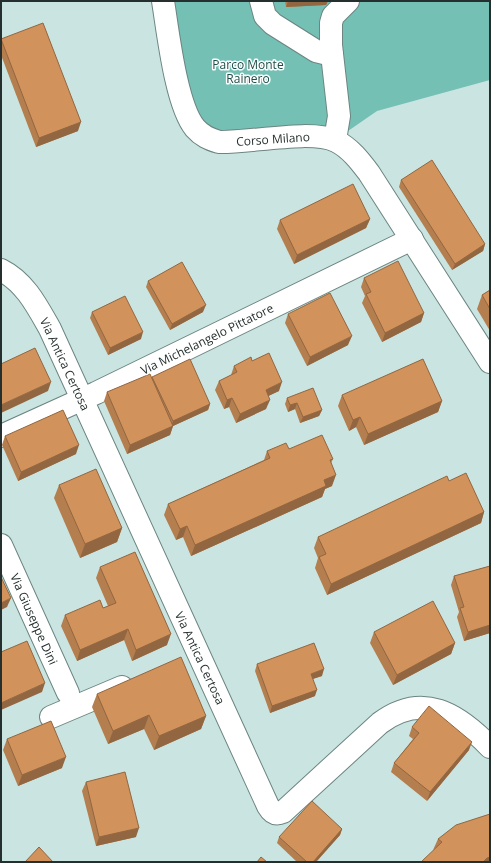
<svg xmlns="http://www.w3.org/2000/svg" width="491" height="863" viewBox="0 0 491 863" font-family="'Open Sans',sans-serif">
  <rect width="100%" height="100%" fill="#cae5e1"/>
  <polygon fill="#74c0b5" points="163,1 490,1 490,80 377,111 335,140 201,134"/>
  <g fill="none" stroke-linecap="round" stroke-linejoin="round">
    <g stroke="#6c8581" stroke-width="24">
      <g id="minor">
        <path d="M163,1C168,32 176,105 195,128C202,136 209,139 219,142C249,143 311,129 336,141C350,148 360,161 369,173L490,362"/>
        <polyline points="261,1 265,16 273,24 316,51 332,55"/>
        <polyline points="335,140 339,116 331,45 331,23 333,16 348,1"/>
        <path d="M1,270C25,282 37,306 50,329L268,806C272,813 276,815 283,812L380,723C423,691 458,714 490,747"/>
        <polyline points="1,436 96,393 412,239"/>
        <polyline points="1,545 68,693"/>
        <polyline points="51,717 122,687"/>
      </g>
    </g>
    <use href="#minor" stroke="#fff" stroke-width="22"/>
  </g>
  <g fill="#b47e4f">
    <polygon points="285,1 328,1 326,5 286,7"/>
    <polygon points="1,39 78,131 36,147 1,55"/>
    <polygon points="401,180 485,244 483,251 452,270 399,187"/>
    <polygon points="370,219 366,228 294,264 277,229 280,220"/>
    <polygon points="364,278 424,313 421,322 382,342 362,303 365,296 361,287"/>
    <polygon points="148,281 203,312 170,330 146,287"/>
    <polygon points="490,290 490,331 477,309 482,295"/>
    <polygon points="92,312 141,339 108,355 90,318"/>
    <polygon points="288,314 348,345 307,366 285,323"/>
    <polygon points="252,361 279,391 268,396 266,409 236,423 229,407 224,409 215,390 219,381 231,375 234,366"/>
    <polygon points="152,377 210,404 208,410 173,426 170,435 127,454 104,401 107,392 152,378"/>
    <polygon points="342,395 442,401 438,412 364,445 356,427 349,431 338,406"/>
    <polygon points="287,398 322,410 319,416 300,423 295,409 288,412 285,404"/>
    <polygon points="5,436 76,454 18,481 2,445"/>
    <polygon points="289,449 333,459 331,463 332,486 325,489 322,497 191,556 183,537 176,540 164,515 168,504 264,460 267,451"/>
    <polygon points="449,481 484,512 481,523 327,595 315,568 318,558 314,548 318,537"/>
    <polygon points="59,485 122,528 117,542 80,558 54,498"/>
    <polygon points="490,566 490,633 464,641 457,617 459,612 451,585 454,576"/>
    <polygon points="100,567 167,645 132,661 124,640 77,661 61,626 65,615 103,608 108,606 96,578"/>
    <polygon points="374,632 455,643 451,654 393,685 370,643"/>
    <polygon points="257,664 322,676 313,679 315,696 270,713 255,671"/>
    <polygon points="97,694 206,716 201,729 154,750 144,729 108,744 92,707"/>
    <polygon points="412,727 469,750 427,801 391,772 394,763 413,739 409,736"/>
    <polygon points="7,739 62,768 18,786 3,750"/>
    <polygon points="86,782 136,837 96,846 82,791"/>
    <polygon points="490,814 433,850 438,839"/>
    <polygon points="342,829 340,835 316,862 297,862 277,843 279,837"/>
  </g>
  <g fill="#926640">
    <polygon points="288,1 328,1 326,5 286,7"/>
    <polygon points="81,122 78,131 36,147 39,138"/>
    <polygon points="370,219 366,228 294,264 297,255"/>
    <polygon points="485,244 483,251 452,270 455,264"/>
    <polygon points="206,305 203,312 170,330 172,324"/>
    <polygon points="424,313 421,322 382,342 385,333"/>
    <polygon points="143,332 141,339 108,355 110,348"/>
    <polygon points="352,336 348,345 307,366 310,357"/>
    <polygon points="51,382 48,391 1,413 1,405"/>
    <polygon points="282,382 279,391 262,399 266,390"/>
    <polygon points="232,398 229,407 224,409 227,400"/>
    <polygon points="270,400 266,409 236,423 240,414"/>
    <polygon points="442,401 438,412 364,445 368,434"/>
    <polygon points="297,403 295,409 288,412 290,405"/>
    <polygon points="210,404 208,410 173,426 170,435 127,454 130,445 171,427 173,421"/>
    <polygon points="322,410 319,416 300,423 303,417"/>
    <polygon points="360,417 356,427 349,431 353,420"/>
    <polygon points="79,445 76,454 18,481 21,472"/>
    <polygon points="336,475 332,486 325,489 322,497 191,556 195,545 324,480"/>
    <polygon points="484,512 481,523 327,595 331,584"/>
    <polygon points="187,526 183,537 176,540 180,529"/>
    <polygon points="122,528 117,542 80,558 85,544"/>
    <polygon points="11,598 7,607 1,610 1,603"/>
    <polygon points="490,625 490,633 464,641 468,632"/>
    <polygon points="128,629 124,640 77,661 80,650"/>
    <polygon points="171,634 167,645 132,661 136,650"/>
    <polygon points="455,643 451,654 393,685 397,675"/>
    <polygon points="324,669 322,676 309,680 311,674"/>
    <polygon points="45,683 42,692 1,710 1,703"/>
    <polygon points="317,690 315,696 270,713 272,706"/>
    <polygon points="149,715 144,729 108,744 113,731"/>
    <polygon points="206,716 201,729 154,750 159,736"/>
    <polygon points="472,742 469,750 427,801 430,792"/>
    <polygon points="66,757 62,768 18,786 22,775"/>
    <polygon points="139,828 136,837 96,846 99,837"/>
    <polygon points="342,829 340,835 316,862 313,862"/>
    <polygon points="490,857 490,862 483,862 487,858"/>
  </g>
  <g fill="#d1925c" stroke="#926640">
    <polygon points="43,23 81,122 39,138 1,39"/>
    <polygon points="432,160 485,244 455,264 401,180"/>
    <polygon points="353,184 370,219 297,255 280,220"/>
    <polygon points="398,261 424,313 385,333 366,294 371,292 364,278"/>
    <polygon points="182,262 206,305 172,324 148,281"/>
    <polygon points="490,290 490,309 482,295"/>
    <polygon points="330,293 352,336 310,357 288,314"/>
    <polygon points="125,296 143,332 110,348 92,312"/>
    <polygon points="35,348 51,382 1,405 1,364"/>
    <polygon points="269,353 282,382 266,390 270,400 240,414 232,398 227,400 219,381 237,372 234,366 251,357 252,361"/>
    <polygon points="190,359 210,404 173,421 152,377"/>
    <polygon points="423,359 442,401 368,434 360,417 353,420 342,395"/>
    <polygon points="150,374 173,426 130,445 107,392"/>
    <polygon points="313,388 322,410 303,417 297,403 290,405 287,398"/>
    <polygon points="63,410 79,445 21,472 5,436"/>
    <polygon points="322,435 333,459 330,460 336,475 324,480 326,486 195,545 187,526 180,529 168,504 270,458 267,451 286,443 289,449"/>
    <polygon points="96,469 122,528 85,544 59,485"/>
    <polygon points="466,473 484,512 331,584 319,557 326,554 318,537 447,476 449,481"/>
    <polygon points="135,552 171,634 136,650 128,629 80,650 65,615 100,600 103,608 116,603 100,567"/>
    <polygon points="490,566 490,625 468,632 460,608 464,607 454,576"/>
    <polygon points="1,577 11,598 1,603"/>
    <polygon points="433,601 455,643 397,675 374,632"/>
    <polygon points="27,641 45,683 1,703 1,652"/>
    <polygon points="314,643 324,669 311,674 317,690 272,706 257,664"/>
    <polygon points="181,657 206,716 159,736 149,715 113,731 97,694"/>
    <polygon points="429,706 472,742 430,792 394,763 419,733 412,727"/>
    <polygon points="51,721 66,757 22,775 7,739"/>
    <polygon points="125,772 139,828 99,837 86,782"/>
    <polygon points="312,801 342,829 313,862 307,862 279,837"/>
    <polygon points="490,814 490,857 487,858 483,862 421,862 442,842 438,839 456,825"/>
    <polygon points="39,847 53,862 25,862"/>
    <polygon points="261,857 267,862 257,862"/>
  </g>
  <g text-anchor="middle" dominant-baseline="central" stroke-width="3" stroke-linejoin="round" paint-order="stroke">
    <g font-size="12" fill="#1c4d47" stroke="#fff">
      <text x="248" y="64">Parco Monte<tspan x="248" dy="14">Rainero</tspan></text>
    </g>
    <g font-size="12" fill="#25302e" stroke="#fff">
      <text transform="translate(273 139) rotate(-4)">Corso Milano</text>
      <text transform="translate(207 339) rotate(-26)">Via Michelangelo Pittatore</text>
      <text transform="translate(65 364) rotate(65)">Via Antica Certosa</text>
      <text transform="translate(34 619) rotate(66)">Via Giuseppe Dini</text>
      <text transform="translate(200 658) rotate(65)">Via Antica Certosa</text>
    </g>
  </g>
  <rect width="491" height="863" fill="none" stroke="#25302e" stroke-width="4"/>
</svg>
